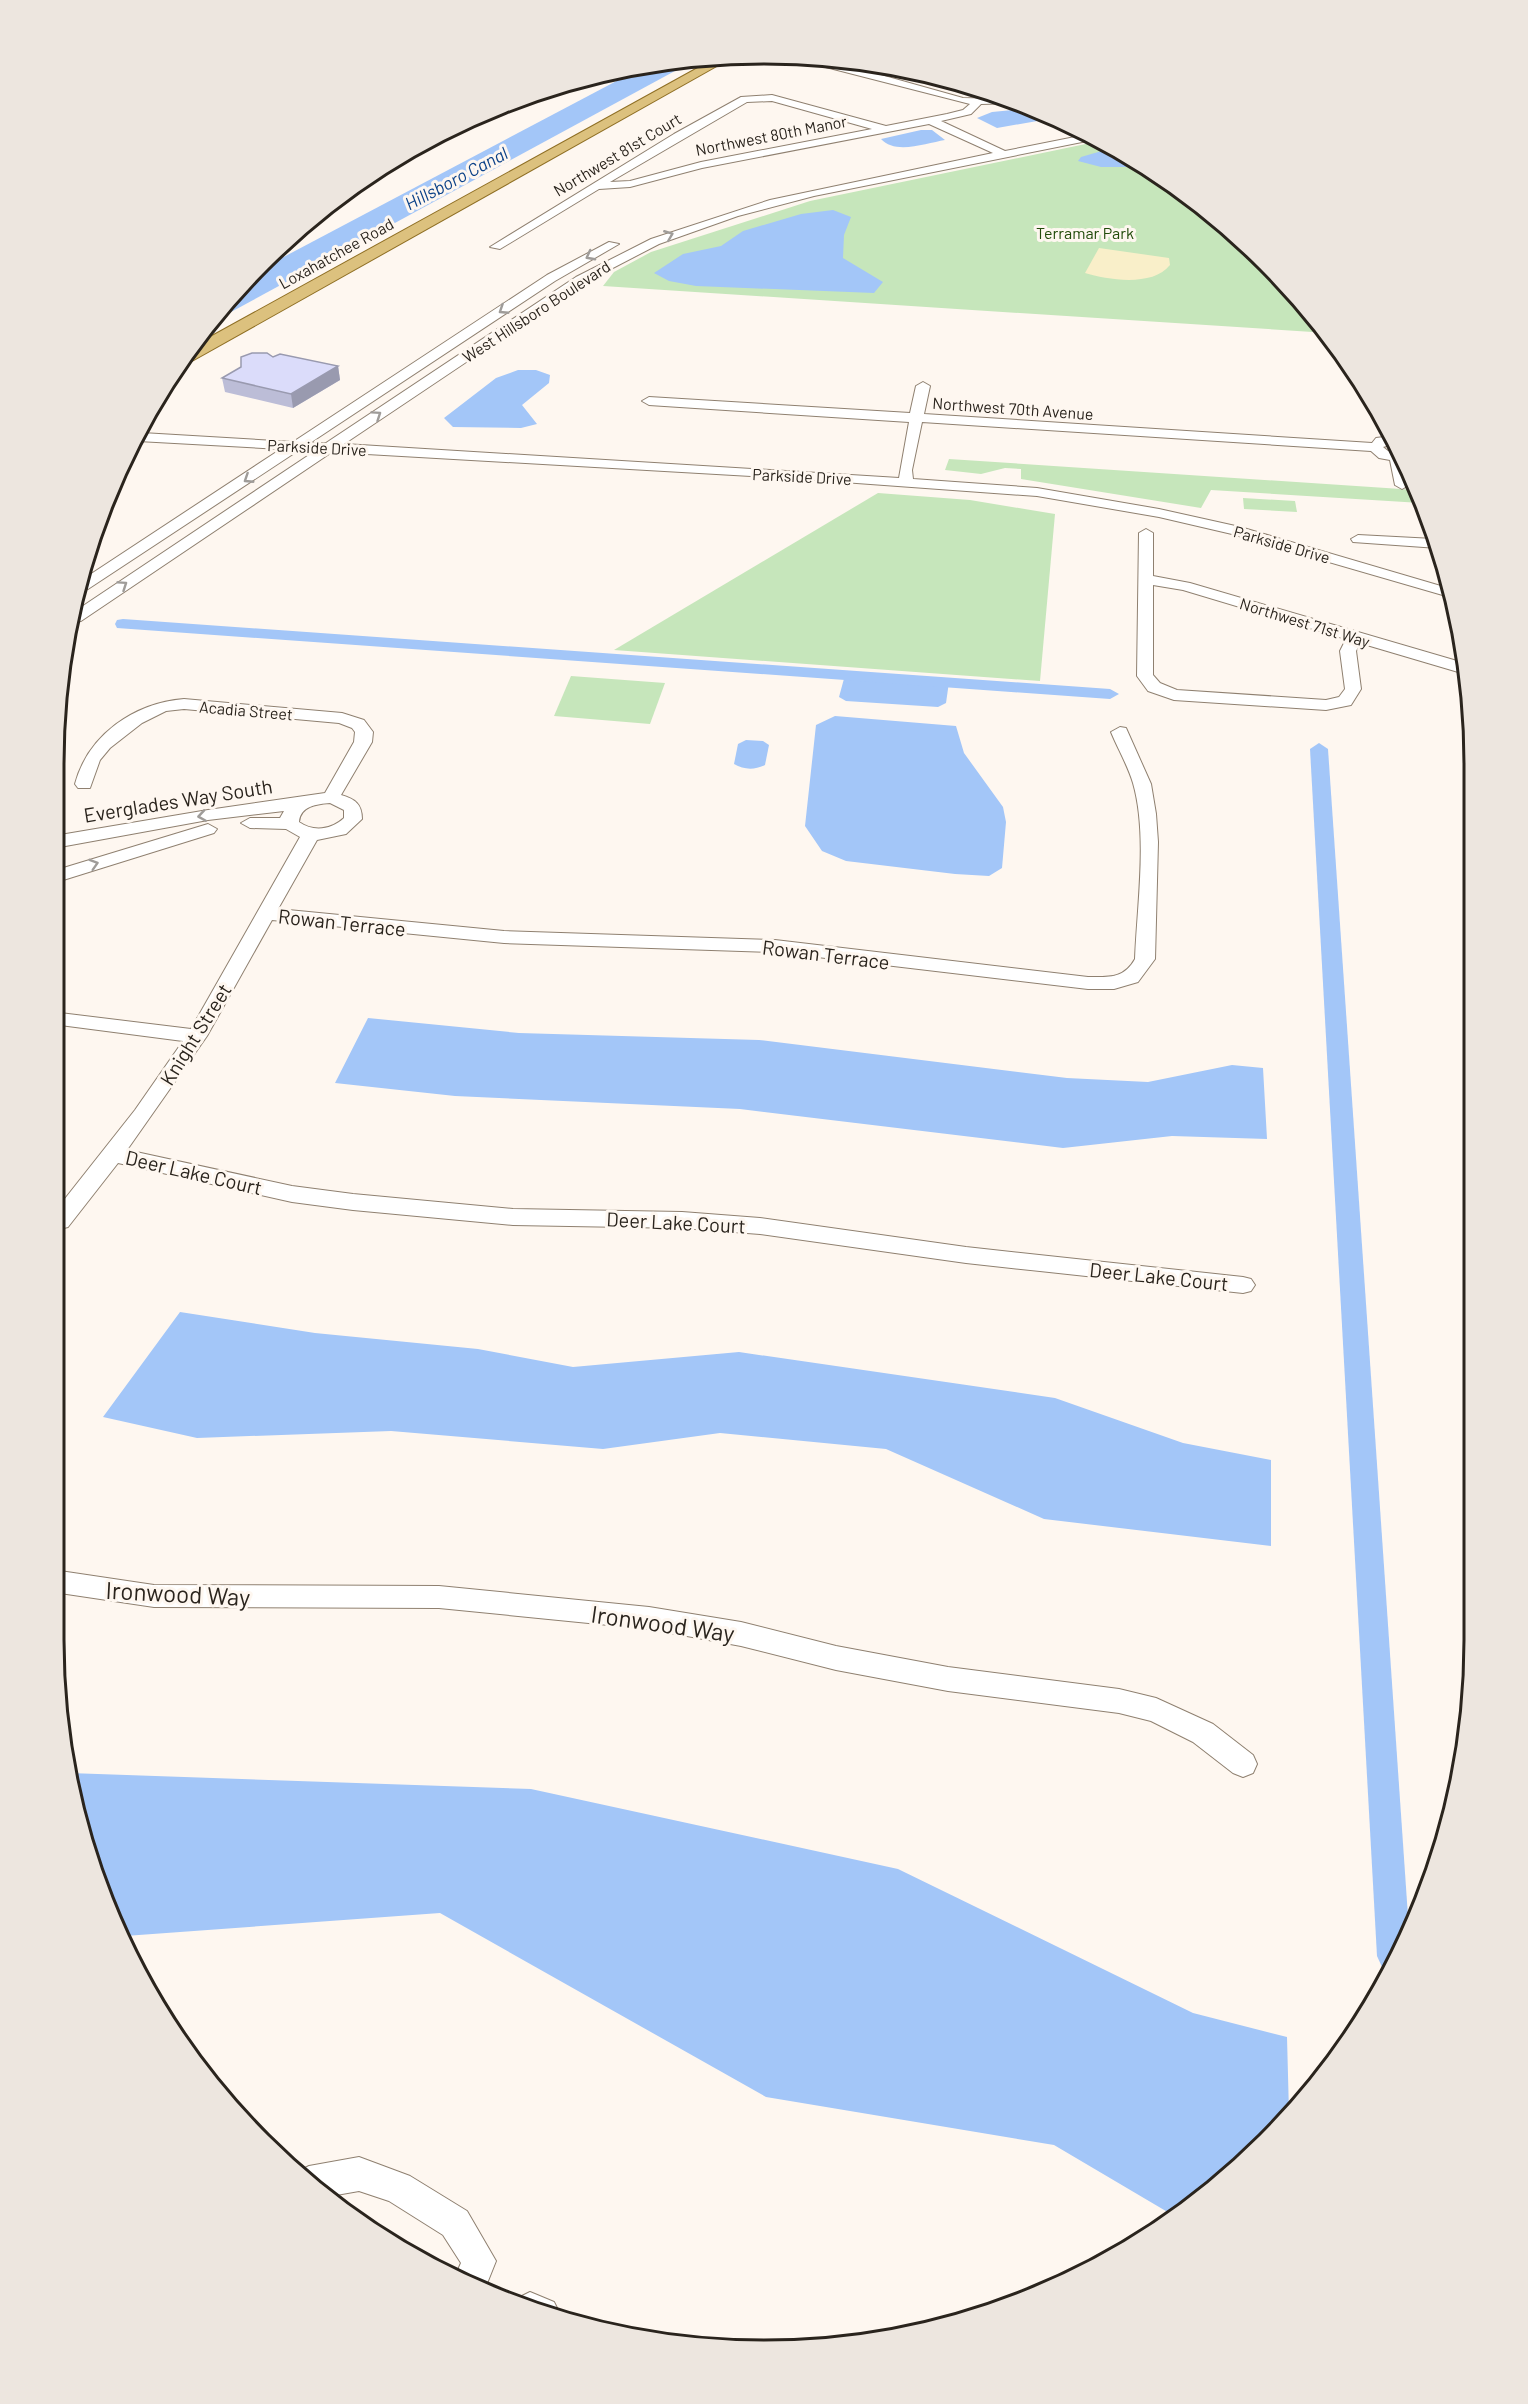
<svg xmlns="http://www.w3.org/2000/svg" width="1528" height="2404" viewBox="0 0 1528 2404" font-family="Barlow,sans-serif">
  <rect width="100%" height="100%" fill="#fef7f0"/>
  <g fill="#c6e6bb">
    <polygon points="1100,141 1196,201 1328,333 603,286 614,272 651,252 810,201"/>
    <polygon points="949,459 1416,490 1421,503 1211,490 1201,508 1021,479 1021,469 1005,468 981,474 945,470"/>
    <polygon points="878,493 970,500 1055,514 1040,681 614,650"/>
    <polygon points="1243,498 1295,501 1297,512 1244,509"/>
    <polygon points="571,676 665,683 650,724 554,716"/>
  </g>
  <path fill="#f9efc9" d="M1099,248L1169,258L1170,265C1153,287 1108,280 1085,273Z"/>
  <g fill="#a3c6f8">
    <polygon points="697,59 207,325 259,270 643,67 672,60"/>
    <polygon points="1024,109 1043,120 997,128 977,118 992,112"/>
    <path d="M921,130H932L945,140C927,143 895,155 881,139Z"/>
    <polygon points="1112,148 1143,167 1101,167 1078,161 1081,157"/>
    <polygon points="833,210 851,217 844,235 843,258 883,282 874,293 696,286 669,281 654,273 683,254 721,246 743,231 801,214"/>
    <polygon points="518,370 536,370 550,375 549,383 522,405 537,424 521,428 453,427 444,418 496,378"/>
    <polygon points="845,675 949,682 946,703 938,707 846,701 839,697"/>
    <polygon points="835,716 956,726 964,753 1003,807 1006,822 1002,868 989,876 955,874 846,861 822,851 805,826 816,725"/>
    <path d="M746,740L763,741L769,745L765,765C755,770 744,770 734,764L738,744Z"/>
    <polygon points="368,1018 519,1033 759,1040 1067,1078 1148,1082 1232,1065 1263,1068 1267,1139 1172,1136 1063,1148 740,1109 455,1096 335,1083"/>
    <polygon points="180,1312 315,1333 478,1349 573,1367 739,1352 1055,1398 1183,1443 1271,1460 1271,1546 1044,1519 886,1449 720,1433 603,1449 391,1431 197,1438 103,1417"/>
    <polygon points="69,1773 531,1789 898,1869 1193,2013 1287,2037 1289,2113 1232,2174 1176,2217 1054,2145 766,2097 440,1913 125,1936 92,1868"/>
  </g>
  <g fill="none" stroke-linecap="round" stroke-linejoin="round">
    <g fill="#a3c6f8" fill-rule="evenodd">
      <polygon points="123,619 1110,689 1119,694 1110,699 117,628 115,624 117,620"/>
      <polygon points="1319,743 1328,749 1409,1931 1387,1969 1382,1967 1377,1956 1310,749"/>
    </g>
    <g stroke="#8f8070" stroke-width="2">
      <g id="minor">
        <path d="M813,56L963,98L1003,99L1015,103L981,104L971,114L941,121L1005,151L1090,134L1097,139L814,196L738,216L659,244L584,283L344,444L899,478L909,422L649,405L642,401L649,397L910,413L916,386L923,382L930,386L924,414L1372,443L1376,438L1392,436L1397,443L1383,447L1388,451L1402,453L1409,485L1402,489L1395,485L1390,460L1379,458L1371,451L922,422L912,470L913,479L1037,488L1159,509L1240,527L1451,589L1453,598L1232,534L1159,517L1037,496L788,478L332,452L81,621L73,622L77,610L315,451L299,450L88,589L82,590L85,578L281,449L138,441L142,433L293,442L547,275L609,242L619,244L555,281L310,443H326L576,277L651,239L770,200L993,153L929,124L702,168L630,187L599,189L500,249L490,247L674,134L741,97L772,95L886,126L947,114L963,110L970,104L810,63L808,61ZM772,101L872,129L701,162L630,181L610,182L747,102Z"/>
        <path d="M1146,529L1153,533V576L1190,583L1464,663L1465,674L1360,643L1356,651L1361,689L1351,705L1326,710L1174,700L1148,691L1137,676L1139,533ZM1153,585L1183,590L1346,639L1340,651L1345,689L1339,697L1326,700L1177,690L1160,683L1153,675Z"/>
        <polygon points="1358,535 1434,539 1438,548 1353,542 1351,539"/>
        <path d="M184,699L342,713L364,720L373,732L372,742L341,795C355,799 362,804 362,819L346,834L317,840L278,909L504,931L775,940L1088,977C1109,977 1124,979 1135,959C1137,906 1148,835 1133,783C1128,766 1118,749 1111,732L1120,727L1126,728L1151,784L1156,814L1158,842L1155,959L1138,982L1114,989H1088L775,952L504,943L272,920L207,1036L127,1150L292,1186L353,1194L513,1209L682,1212L760,1218L966,1247L1243,1277L1251,1279L1255,1285L1251,1291L1243,1293L966,1263L760,1234L682,1228L513,1225L353,1210L292,1202L118,1163L68,1227L60,1229V1205L135,1110L183,1041L60,1025V1013L191,1029L300,837L286,829L250,828L241,823L250,818H280L284,811L208,820L60,847V835L208,810L325,793L354,742L355,732L352,728L339,723L184,709L166,711L142,723L110,748L100,760L90,788H78L75,784C88,735 134,703 184,699ZM330,803L344,810V818C331,830 313,832 299,822C300,806 317,804 330,803Z"/>
        <polygon points="208,824 217,829 214,833 60,881 60,869"/>
        <polygon points="60,1571 154,1585 439,1586 649,1607 741,1622 836,1646 948,1667 1119,1689 1156,1698 1213,1724 1253,1755 1257,1764 1253,1773 1243,1777 1233,1773 1193,1742 1151,1721 1119,1713 948,1691 836,1670 741,1646 649,1629 439,1608 154,1607 60,1593"/>
        <polygon points="359,2157 410,2176 467,2211 496,2261 484,2291 454,2279 461,2263 443,2235 389,2201 359,2191 325,2197 297,2172 309,2166"/>
        <polygon points="530,2292 554,2302 560,2314 558,2318 515,2304 518,2298"/>
      </g>
    </g>
    <g stroke="#8f6f24" stroke-width="2">
      <polygon id="major" points="731,58 192,361 184,362 192,347 714,59"/>
    </g>
    <use href="#minor" fill="#fff" fill-rule="evenodd"/>
    <use href="#major" fill="#dcc17e" fill-rule="evenodd"/>
  </g>
  <polygon fill="#bcbdd7" points="338,366 340,380 293,408 225,392 222,378"/>
  <polygon fill="#999aaf" points="338,366 340,380 293,408 291,394"/>
  <polygon fill="#dbdcfa" stroke="#999aaf" stroke-width="1.5" points="252,353 267,353 273,357 280,354 338,366 291,394 222,378 241,367 241,357"/>
  <defs><path id="oneway-chevron" d="M-2-3.5L2.5 0L-2 3.5" fill="none" stroke-width="1.6" stroke-linecap="round" stroke-linejoin="round" transform="scale(1.5)"/></defs>
  <g stroke="#9f9c99">
    <use href="#oneway-chevron" transform="translate(669 235) rotate(-22)"/>
    <use href="#oneway-chevron" transform="translate(590 256) rotate(152)"/>
    <use href="#oneway-chevron" transform="translate(503 310) rotate(147)"/>
    <use href="#oneway-chevron" transform="translate(377 415) rotate(-34)"/>
    <use href="#oneway-chevron" transform="translate(248 479) rotate(147)"/>
    <use href="#oneway-chevron" transform="translate(123 585) rotate(-34)"/>
    <use href="#oneway-chevron" transform="translate(202 816) rotate(171)"/>
    <use href="#oneway-chevron" transform="translate(94 864) rotate(-17)"/>
  </g>
  <g text-anchor="middle" dominant-baseline="central" stroke-width="6" stroke-linejoin="round" paint-order="stroke">
    <g font-size="16" fill="#2a241d" stroke="#fef7f0">
      <text transform="translate(771 135) rotate(-11)">Northwest 80th Manor</text>
      <text transform="translate(617 154) rotate(-31)">Northwest 81st Court</text>
      <text transform="translate(336 253) rotate(-29)">Loxahatchee Road</text>
      <text transform="translate(536 311) rotate(-33)">West Hillsboro Boulevard</text>
      <text transform="translate(1013 408) rotate(4)">Northwest 70th Avenue</text>
      <text transform="translate(317 447) rotate(3)">Parkside Drive</text>
      <text transform="translate(802 476) rotate(3)">Parkside Drive</text>
      <text transform="translate(1282 544) rotate(16)">Parkside Drive</text>
      <text transform="translate(1305 622) rotate(17)">Northwest 71st Way</text>
      <text transform="translate(246 710) rotate(5)">Acadia Street</text>
    </g>
    <g font-size="16" fill="#214b0a" stroke="#fef7f0">
      <text x="1085" y="232">Terramar Park</text>
    </g>
    <g font-size="18" font-style="italic" fill="#0a4188" stroke="#fef7f0">
      <text transform="translate(456 178) rotate(-28)">Hillsboro Canal</text>
    </g>
    <g font-size="20" fill="#2a241d" stroke="#fef7f0">
      <text transform="translate(178 800) rotate(-9)">Everglades Way South</text>
      <text transform="translate(342 922) rotate(6)">Rowan Terrace</text>
      <text transform="translate(826 954) rotate(7)">Rowan Terrace</text>
      <text transform="translate(195 1034) rotate(-58)">Knight Street</text>
      <text transform="translate(194 1172) rotate(13)">Deer Lake Court</text>
      <text transform="translate(676 1222) rotate(3)">Deer Lake Court</text>
      <text transform="translate(1159 1276) rotate(6)">Deer Lake Court</text>
    </g>
    <g font-size="24" fill="#2a241d" stroke="#fef7f0">
      <text transform="translate(178 1593) rotate(3)">Ironwood Way</text>
      <text transform="translate(663 1623) rotate(8)">Ironwood Way</text>
    </g>
  </g>
  <path d="M0 0H1528V2404H0ZM764 64H764A700 700 0 0 1 1464 764V1640A700 700 0 0 1 764 2340H764A700 700 0 0 1 64 1640V764A700 700 0 0 1 764 64Z" fill="#ede6df" fill-rule="evenodd"/>
  <path fill="none" stroke="#2a241d" stroke-width="3" d="M764 64H764A700 700 0 0 1 1464 764V1640A700 700 0 0 1 764 2340H764A700 700 0 0 1 64 1640V764A700 700 0 0 1 764 64Z"/>
</svg>
